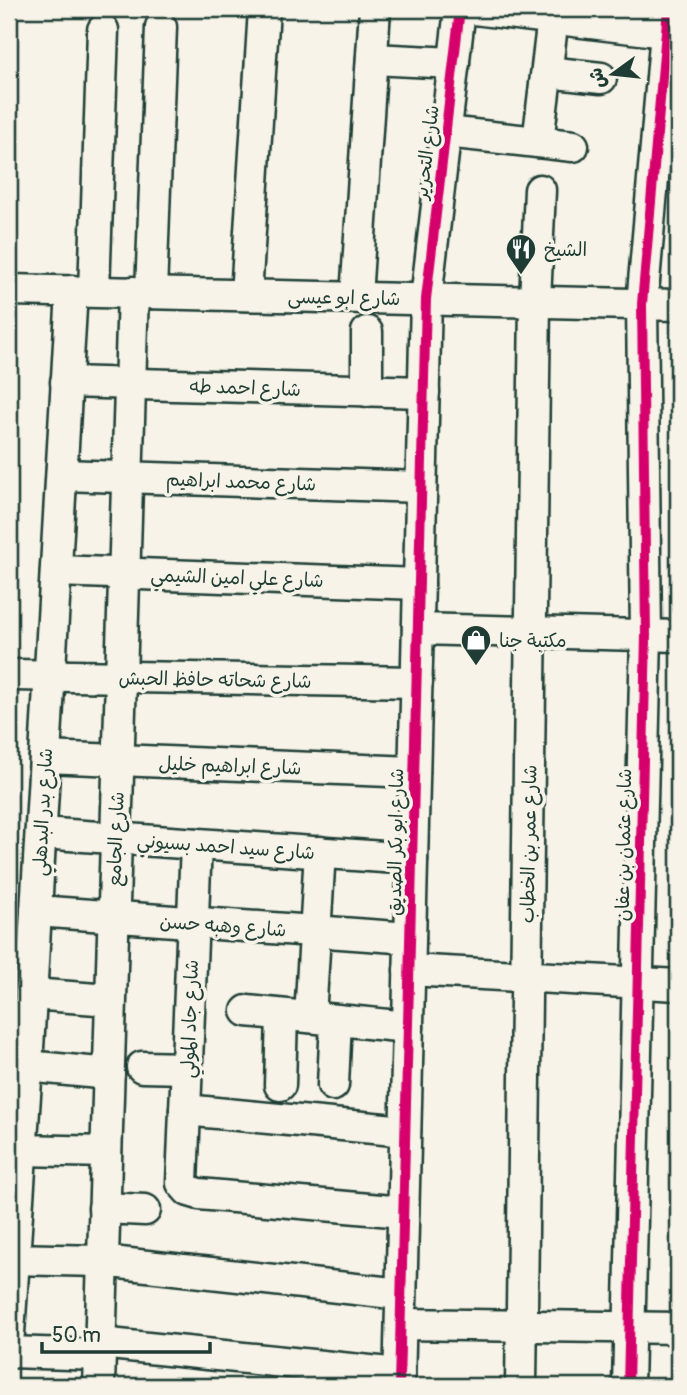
<svg xmlns="http://www.w3.org/2000/svg" width="687" height="1395" font-family="Pangolin,'Playpen Sans Arabic',sans-serif">
	<rect width="100%" height="100%" fill="#f7f3e8"/>
	<filter id="ink" filterUnits="userSpaceOnUse"><feTurbulence type="fractalNoise" baseFrequency=".0143" numOctaves="2"/><feDisplacementMap in="SourceGraphic" scale="14" xChannelSelector="R" yChannelSelector="G"/><feConvolveMatrix kernelMatrix="1 2 1 2 8 2 1 2 1" color-interpolation-filters="sRGB"/></filter>
	<g filter="url(#ink)">
		<g fill="none" stroke-linecap="round" stroke-linejoin="round">
			<!-- minor casing -->
			<g stroke="#1f3d34" stroke-width="35">
				<g id="minor">
					<path d="M 474,9 L 665,32"/>
					<path d="M 372,59 L 454,63"/>
					<path d="M 547,72 L 601,78"/>
					<path d="M 446,132 L 573,146"/>
					<path d="M 538,142 L 554,9"/>
					<path d="M 9,290 L 678,305"/>
					<path d="M 94,291 L 103,30"/>
					<path d="M 151,293 L 161,27"/>
					<path d="M 246,295 L 264,9"/>
					<path d="M 356,297 L 375,9"/>
					<path d="M 66,382 L 424,392"/>
					<path d="M 367,391 L 367,332"/>
					<path d="M 62,475 L 421,487"/>
					<path d="M 56,571 L 419,584"/>
					<path d="M 418,629 L 678,636"/>
					<path d="M 13,675 L 417,682"/>
					<path d="M 45,757 L 414,772"/>
					<path d="M 41,833 L 412,859"/>
					<path d="M 196,844 L 182,1183 L 189,1191 L 199,1194 L 403,1212"/>
					<path d="M 36,911 L 410,938"/>
					<path d="M 409,970 L 678,985"/>
					<path d="M 31,994 L 110,1000"/>
					<path d="M 247,1011 L 408,1027"/>
					<path d="M 310,1017 L 320,852"/>
					<path d="M 27,1066 L 109,1074"/>
					<path d="M 142,1067 L 187,1068"/>
					<path d="M 280,1085 L 282,1015"/>
					<path d="M 333,1085 L 336,1020"/>
					<path d="M 185,1110 L 405,1131"/>
					<path d="M 22,1150 L 106,1152"/>
					<path d="M 104,1208 L 145,1210"/>
					<path d="M 9,1259 L 102,1261 L 401,1294"/>
					<path d="M 401,1324 L 678,1328"/>
					<path d="M 9,1333 L 27,1066 L 72,291"/>
					<path d="M 100,1343 L 399,1374"/>
					<path d="M 9,1352 L 100,1355"/>
					<path d="M 99,1386 L 133,292"/>
					<path d="M 399,1386 L 426,299 L 460,9"/>
					<path d="M 521,1386 L 535,301 L 540,190"/>
					<path d="M 628,1386 L 646,635 L 642,304 L 668,9"/>
				</g>
			</g>
			<!-- minor -->
			<use href="#minor" stroke="#f7f3e8" stroke-width="30"/>
			<!-- cycleway casing -->
			<g stroke="#f7f3e8" stroke-width="15">
				<g id="cycleway">
					<path d="M 399,1386 L 426,299 L 460,9"/>
					<path d="M 628,1386 L 646,635 L 642,304 L 668,9"/>
				</g>
			</g>
			<!-- cycleway -->
			<use href="#cycleway" stroke="#d6006c" stroke-width="10"/>
		</g>
	</g>
	<!-- icons -->
	<defs>
		<g id="restaurant-pin" transform="scale(1.575)"><path d="M0 17L-7.5 6A9.5 9.5 0 1 1 7.5 6Z" fill="#1f3d34" stroke="#f7f3e8"/><path d="M-5-6h1v4h1v-4h1v4h1v-4h1v5L-1.5 .5V6h-2V.5L-5-1ZM5-6V6H3V1.5H1.5Q1.5-4 5-6Z" fill="#fff"/></g>
		<g id="shop-pin" transform="scale(1.575)"><path d="M0 17L-7.5 6A9.5 9.5 0 1 1 7.5 6Z" fill="#1f3d34" stroke="#f7f3e8"/><path d="M-5-2.5h2.3a2.7 3.5 0 0 1 5.4 0H5L5.5 6h-11ZM-1.5-2.5h3a1.5 2.3 0 0 0-3 0Z" fill="#fff"/></g>
	</defs>
	<g fill-rule="evenodd">
		<use href="#restaurant-pin" x="521" y="249"/>
		<use href="#shop-pin" x="476" y="640"/>
	</g>
	<g text-anchor="middle" stroke-width="7" stroke-linejoin="round" paint-order="stroke">
		<!-- street labels -->
		<g font-size="19" fill="#1f3d34" stroke="#f7f3e8">
			<text transform="translate(426 152) rotate(-83)" y="7">شارع التحرير</text>
			<text transform="translate(344 297) rotate(1)" y="7">شارع ابو عيسى</text>
			<text transform="translate(245 387) rotate(2)" y="7">شارع احمد طه</text>
			<text transform="translate(241 481) rotate(2)" y="7">شارع محمد ابراهيم</text>
			<text transform="translate(237 577) rotate(2)" y="7">شارع علي امين الشيمي</text>
			<text transform="translate(215 679) rotate(1)" y="7">شارع شحاته حافظ الحبش</text>
			<text transform="translate(230 765) rotate(2)" y="7">شارع ابراهيم خليل</text>
			<text transform="translate(42 812) rotate(-87)" y="7">شارع بدر البدهلي</text>
			<text transform="translate(115 839) rotate(-88)" y="7">شارع الجامع</text>
			<text transform="translate(395 842) rotate(-89)" y="7">شارع ابو بكر الصديق</text>
			<text transform="translate(528 844) rotate(-89)" y="7">شارع عمر بن الخطاب</text>
			<text transform="translate(623 845) rotate(-89)" y="7">شارع عثمان بن عفان</text>
			<text transform="translate(226 846) rotate(4)" y="7">شارع سيد احمد بسيوني</text>
			<text transform="translate(223 925) rotate(4)" y="7">شارع وهبه حسن</text>
			<text transform="translate(189 1019) rotate(-88)" y="7">شارع جاد المولي</text>
		</g>
		<!-- poi labels -->
		<g font-size="19" fill="#1f3d34" stroke="#f7f3e8" text-anchor="start">
			<text x="544" y="256">الشيخ</text>
			<text x="499" y="647">مكتبة جنا</text>
		</g>
	</g>
	<!-- margin -->
	<rect width="687" height="1395" fill="none" stroke="#f7f3e8" stroke-width="35"/>
	<rect x="18" y="18" width="652" height="1360" fill="none" stroke="#1f3d34" stroke-width="2.5" filter="url(#ink)"/>
	<!-- north arrow -->
	<g transform="translate(613 74) rotate(255)" stroke="#f7f3e8" stroke-width="5" paint-order="stroke">
	<path d="M0-5L12 26L0 18L-12 26Z" fill="#1f3d34"/>
	<text y="-10" font-size="19" font-weight="bold" text-anchor="middle" fill="#1f3d34">ش</text>
	</g>
	<!-- scale -->
	<path d="M42 1342v10h168v-10" fill="none" stroke="#1f3d34" stroke-width="3.5"/>
	<text x="52" y="1342" font-size="21" fill="#1f3d34" stroke="#f7f3e8" stroke-width="5" paint-order="stroke">50 m</text>
</svg>
